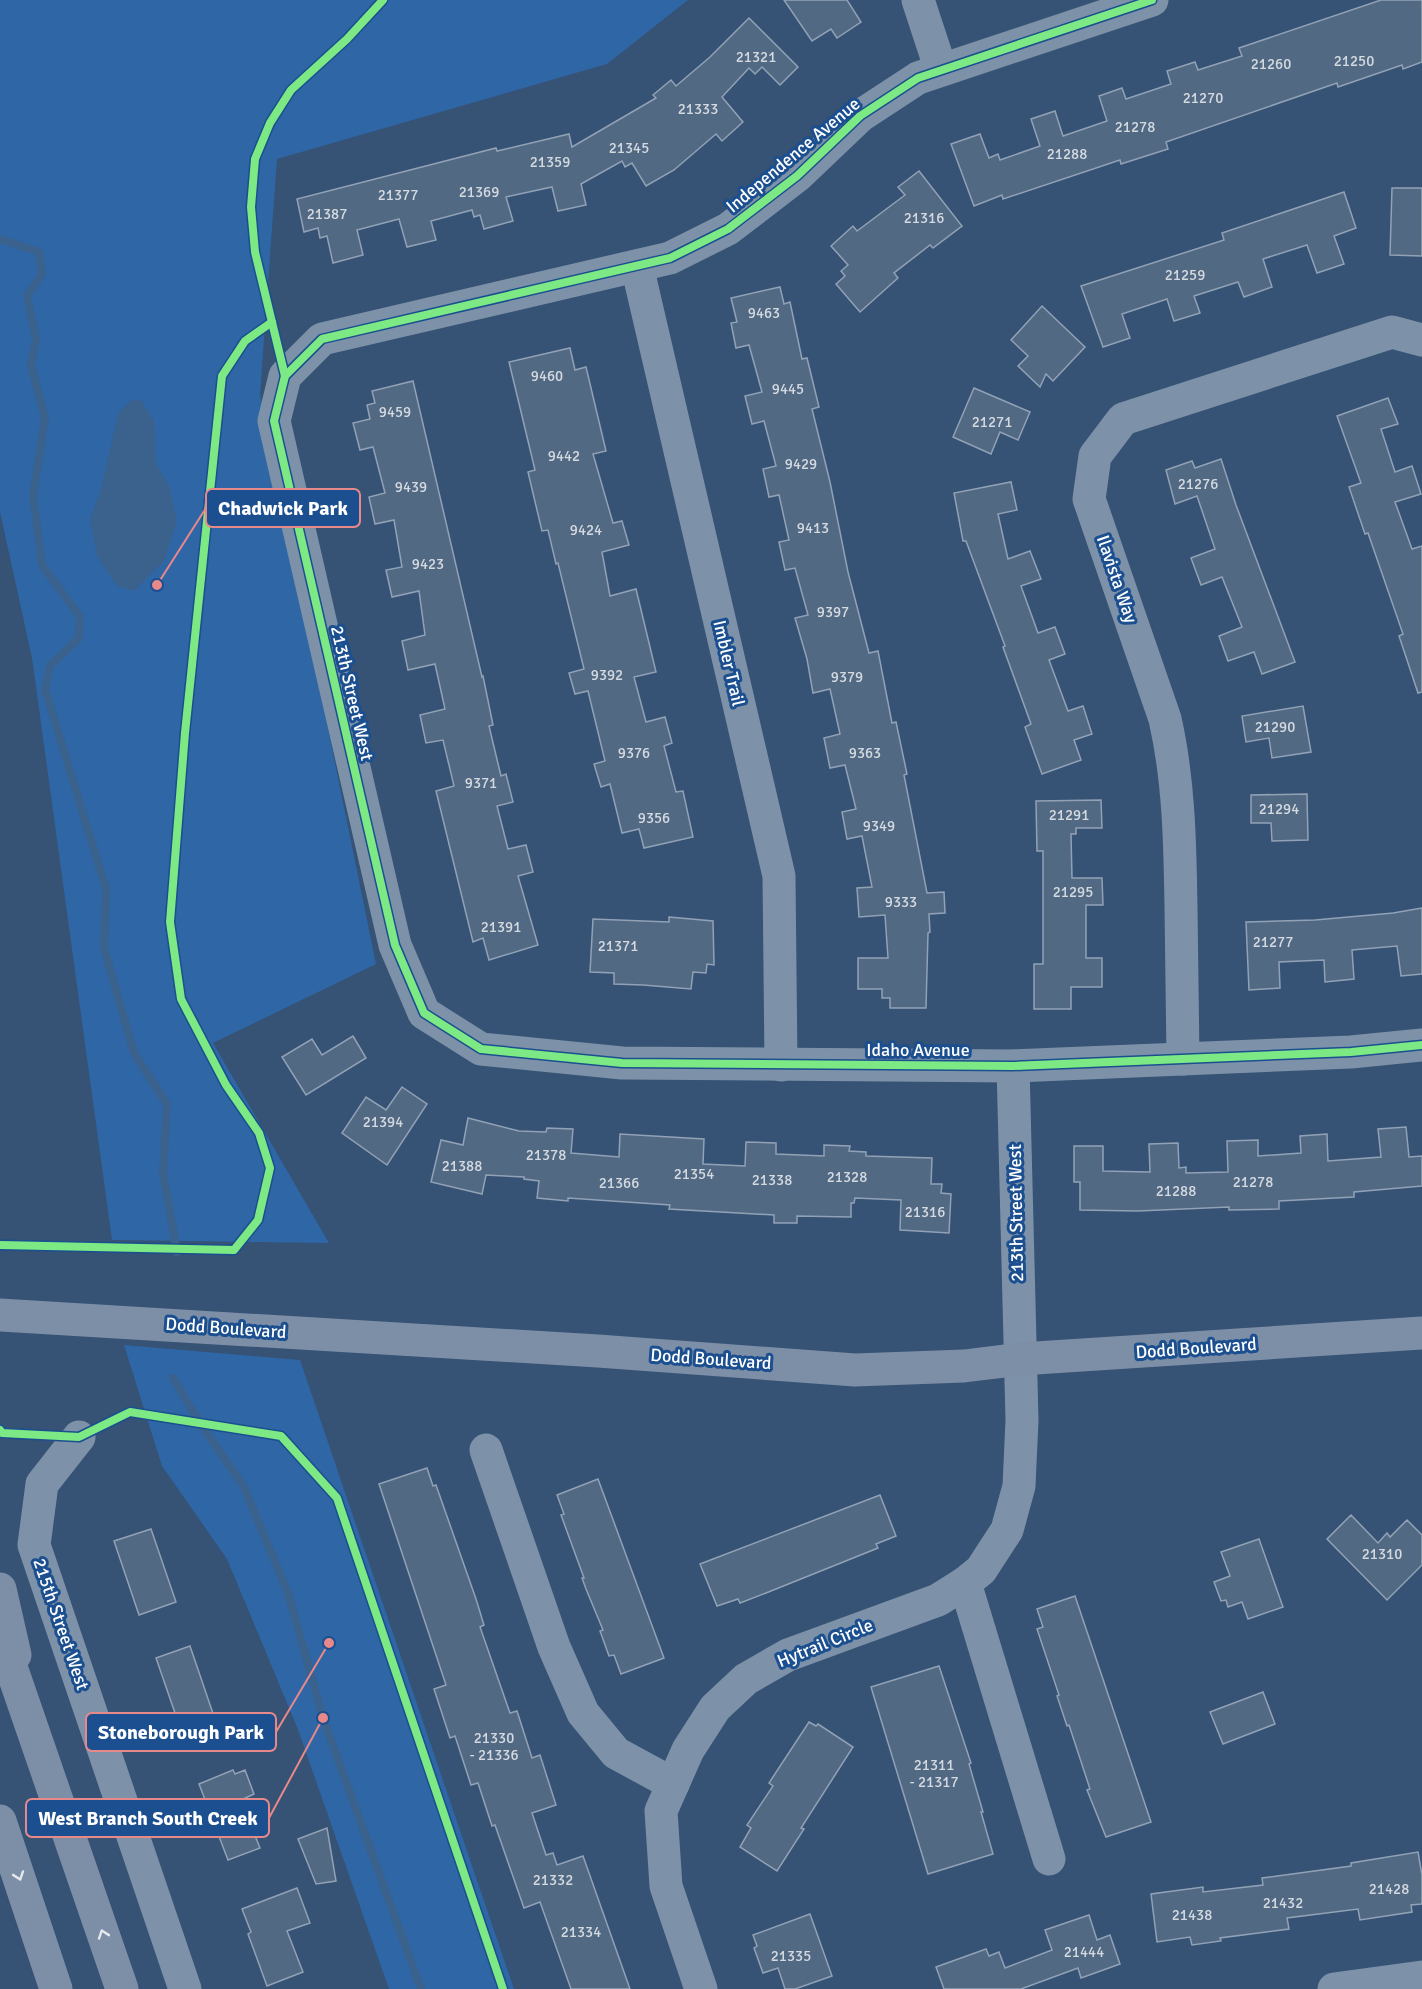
<svg xmlns="http://www.w3.org/2000/svg" width="1422" height="1989" font-family="Signika,sans-serif">
	<rect width="100%" height="100%" fill="#365274"/>
	<!-- green -->
	<g fill="#2f66a5">
		<path d="M 0,0 L 688,0 L 607,64 L 277,159 L 260,395 L 376,964 L 213,1043 L 329,1243 L 112,1240 L 32,658 L 0,512 Z"/>
		<path d="M 124,1345 L 300,1360 L 514,1989 L 389,1989 L 297,1727 L 227,1559 L 162,1466 Z"/>
	</g>
	<!-- water -->
	<path fill="#3b618d" d="M 132,400 L 141,400 L 154,421 L 156,464 L 169,486 L 177,520 L 164,561 L 134,591 L 117,586 L 97,556 L 90,520 L 100,492 L 119,412 Z"/>
	<g fill="none" stroke-linecap="round" stroke-linejoin="round">
		<!-- stream -->
		<g stroke="#3b618d" stroke-width="8">
			<path d="M 0,239 L 39,252 L 42,274 L 27,296 L 36,339 L 31,365 L 45,418 L 33,496 L 42,565 L 80,617 L 79,638 L 50,666 L 45,689 L 106,889 L 104,948 L 134,1053 L 167,1104 L 163,1173 L 177,1252"/>
			<path d="M 173,1378 L 201,1425 L 243,1485 L 288,1593 L 323,1718 L 421,1989"/>
		</g>
	</g>
	<!-- building -->
	<g fill="#526984" stroke="#92a2b6" stroke-width="1.5">
		<path d="M 784,0 L 847,0 L 861,22 L 837,38 L 831,29 L 812,41 Z"/>
		<path d="M 1381,0 L 1422,0 L 1422,62 L 1403,69 L 1402,65 L 1338,87 L 1337,83 L 1166,142 L 1168,149 L 1121,164 L 1120,160 L 1003,199 L 1002,195 L 974,206 L 951,144 L 980,134 L 989,158 L 998,154 L 1000,160 L 1040,146 L 1031,119 L 1055,111 L 1063,136 L 1107,121 L 1099,96 L 1122,88 L 1126,99 L 1171,84 L 1167,71 L 1195,62 L 1198,70 L 1242,56 L 1239,48 Z"/>
		<path d="M 749,18 L 798,67 L 780,85 L 762,67 L 755,74 L 749,68 L 722,97 L 743,122 L 722,141 L 716,134 L 674,170 L 646,186 L 632,163 L 625,167 L 622,161 L 581,184 L 586,205 L 558,211 L 552,187 L 506,197 L 513,221 L 484,229 L 480,215 L 474,217 L 472,210 L 431,221 L 436,240 L 407,247 L 399,219 L 357,230 L 363,255 L 333,263 L 327,236 L 320,238 L 318,228 L 304,232 L 297,199 L 496,148 L 497,151 L 569,134 L 572,147 L 656,98 L 653,95 L 671,80 L 676,86 L 710,57 Z"/>
		<path d="M 919,171 L 962,226 L 933,248 L 930,245 L 894,273 L 898,278 L 860,312 L 836,284 L 845,276 L 841,271 L 848,265 L 831,246 L 853,226 L 857,231 L 905,195 L 898,187 Z"/>
		<path d="M 1392,188 L 1422,188 L 1422,256 L 1390,255 Z"/>
		<path d="M 1344,192 L 1356,228 L 1334,236 L 1344,264 L 1317,273 L 1307,245 L 1263,259 L 1272,287 L 1244,297 L 1238,282 L 1194,296 L 1200,313 L 1174,321 L 1167,299 L 1122,314 L 1130,338 L 1103,347 L 1081,286 L 1224,240 L 1222,233 Z"/>
		<path d="M 780,287 L 784,304 L 790,302 L 802,359 L 807,358 L 819,407 L 812,409 L 830,482 L 848,572 L 869,653 L 878,651 L 892,723 L 896,722 L 907,774 L 904,775 L 927,893 L 944,892 L 945,913 L 929,914 L 930,932 L 928,933 L 926,1008 L 890,1008 L 890,998 L 882,998 L 882,989 L 858,989 L 858,958 L 888,958 L 885,915 L 859,917 L 857,888 L 872,887 L 862,836 L 847,839 L 842,812 L 856,809 L 845,765 L 830,768 L 824,738 L 840,734 L 830,689 L 813,693 L 807,659 L 795,618 L 808,615 L 795,568 L 785,570 L 779,542 L 789,540 L 779,495 L 769,497 L 763,469 L 776,466 L 764,421 L 752,424 L 745,396 L 762,392 L 749,345 L 736,348 L 731,323 L 737,322 L 731,298 Z"/>
		<path d="M 1042,306 L 1085,347 L 1053,381 L 1046,374 L 1040,387 L 1018,366 L 1028,356 L 1011,340 Z"/>
		<path d="M 570,348 L 575,370 L 586,367 L 606,451 L 593,454 L 613,523 L 622,521 L 629,545 L 602,552 L 610,596 L 636,589 L 656,672 L 634,677 L 646,722 L 665,717 L 672,743 L 664,746 L 676,792 L 683,791 L 693,837 L 644,848 L 639,829 L 622,833 L 610,784 L 601,787 L 594,764 L 605,761 L 588,691 L 575,694 L 569,673 L 584,669 L 558,563 L 556,564 L 548,530 L 542,531 L 532,489 L 528,472 L 535,470 L 509,362 Z"/>
		<path d="M 413,381 L 482,677 L 483,676 L 493,725 L 489,726 L 501,776 L 506,774 L 513,802 L 497,806 L 508,849 L 526,845 L 533,872 L 518,876 L 538,945 L 489,960 L 483,938 L 473,942 L 436,791 L 454,786 L 443,740 L 426,743 L 420,715 L 445,709 L 435,664 L 408,670 L 402,641 L 425,635 L 419,591 L 392,597 L 386,570 L 402,567 L 394,520 L 375,524 L 369,497 L 385,493 L 373,447 L 360,450 L 353,423 L 370,419 L 367,405 L 375,403 L 372,391 Z"/>
		<path d="M 974,388 L 1030,412 L 1018,440 L 1000,432 L 991,454 L 953,437 Z"/>
		<path d="M 1388,398 L 1398,424 L 1381,429 L 1395,472 L 1412,466 L 1421,494 L 1395,502 L 1412,549 L 1422,546 L 1422,692 L 1418,693 L 1399,636 L 1403,634 L 1368,533 L 1365,534 L 1349,487 L 1361,483 L 1337,416 Z"/>
		<path d="M 1221,459 L 1236,505 L 1295,662 L 1262,674 L 1254,652 L 1228,661 L 1219,636 L 1242,627 L 1222,577 L 1201,585 L 1191,558 L 1215,549 L 1197,496 L 1175,504 L 1166,470 L 1192,461 L 1195,468 Z"/>
		<path d="M 1011,482 L 1017,510 L 998,514 L 1008,559 L 1030,551 L 1041,579 L 1021,586 L 1038,633 L 1055,627 L 1065,654 L 1049,660 L 1068,711 L 1083,706 L 1092,734 L 1074,740 L 1081,760 L 1042,774 L 1025,727 L 1031,724 L 1003,647 L 1005,646 L 966,541 L 963,541 L 954,493 Z"/>
		<path d="M 1303,706 L 1311,752 L 1272,758 L 1269,738 L 1246,742 L 1242,716 Z"/>
		<path d="M 1307,794 L 1308,840 L 1272,841 L 1271,823 L 1251,823 L 1251,795 Z"/>
		<path d="M 1101,800 L 1102,828 L 1076,828 L 1076,834 L 1071,834 L 1072,878 L 1102,878 L 1103,905 L 1086,905 L 1086,958 L 1102,958 L 1102,987 L 1071,987 L 1071,1009 L 1034,1009 L 1034,964 L 1043,964 L 1043,851 L 1037,851 L 1036,801 Z"/>
		<path d="M 1422,908 L 1422,974 L 1401,976 L 1397,946 L 1352,950 L 1354,979 L 1325,982 L 1324,960 L 1279,962 L 1280,988 L 1249,990 L 1246,922 L 1315,920 L 1393,913 Z"/>
		<path d="M 669,917 L 713,921 L 714,965 L 707,964 L 706,973 L 693,972 L 691,989 L 643,985 L 614,984 L 614,973 L 590,972 L 593,919 L 669,922 Z"/>
		<path d="M 353,1036 L 366,1058 L 306,1095 L 282,1057 L 312,1039 L 322,1055 Z"/>
		<path d="M 402,1087 L 427,1104 L 387,1165 L 342,1133 L 366,1097 L 386,1110 Z"/>
		<path d="M 468,1118 L 519,1131 L 546,1132 L 547,1128 L 573,1129 L 571,1153 L 619,1157 L 620,1134 L 704,1139 L 703,1164 L 745,1166 L 746,1142 L 776,1143 L 776,1154 L 824,1156 L 824,1145 L 850,1146 L 849,1151 L 866,1152 L 866,1156 L 932,1158 L 931,1184 L 942,1184 L 941,1193 L 951,1194 L 949,1233 L 900,1230 L 901,1200 L 855,1198 L 854,1203 L 851,1203 L 851,1217 L 797,1216 L 797,1223 L 774,1223 L 774,1215 L 669,1209 L 670,1205 L 568,1198 L 568,1201 L 537,1198 L 539,1181 L 524,1179 L 524,1177 L 486,1175 L 482,1194 L 431,1182 L 441,1140 L 463,1145 Z"/>
		<path d="M 1406,1127 L 1409,1157 L 1422,1156 L 1422,1186 L 1354,1192 L 1354,1197 L 1279,1201 L 1279,1209 L 1229,1210 L 1229,1207 L 1138,1211 L 1080,1210 L 1080,1182 L 1074,1182 L 1074,1146 L 1103,1146 L 1103,1171 L 1150,1172 L 1149,1144 L 1178,1143 L 1179,1168 L 1186,1167 L 1186,1173 L 1228,1172 L 1227,1141 L 1258,1140 L 1258,1156 L 1301,1153 L 1300,1136 L 1327,1134 L 1328,1161 L 1381,1157 L 1378,1129 Z"/>
		<path d="M 427,1468 L 433,1486 L 436,1485 L 476,1599 L 484,1625 L 480,1627 L 510,1713 L 517,1711 L 532,1758 L 540,1755 L 556,1805 L 532,1813 L 546,1855 L 553,1853 L 557,1865 L 583,1856 L 630,1989 L 571,1989 L 540,1902 L 524,1908 L 495,1825 L 492,1826 L 478,1783 L 471,1785 L 455,1736 L 450,1738 L 434,1689 L 446,1685 L 379,1484 Z"/>
		<path d="M 598,1479 L 664,1658 L 621,1674 L 614,1655 L 609,1656 L 600,1631 L 603,1630 L 586,1589 L 582,1578 L 584,1578 L 561,1515 L 564,1514 L 557,1495 Z"/>
		<path d="M 880,1495 L 896,1536 L 876,1544 L 878,1548 L 766,1593 L 740,1603 L 738,1599 L 717,1606 L 700,1564 Z"/>
		<path d="M 1351,1515 L 1378,1543 L 1387,1533 L 1390,1537 L 1407,1520 L 1422,1535 L 1422,1565 L 1387,1600 L 1327,1539 Z"/>
		<path d="M 151,1529 L 176,1602 L 139,1615 L 114,1541 Z"/>
		<path d="M 1259,1539 L 1283,1607 L 1248,1619 L 1242,1602 L 1228,1607 L 1226,1600 L 1221,1601 L 1214,1582 L 1230,1576 L 1221,1552 Z"/>
		<path d="M 1075,1596 L 1151,1822 L 1106,1837 L 1087,1790 L 1090,1789 L 1069,1725 L 1067,1726 L 1057,1696 L 1059,1695 L 1037,1629 L 1043,1627 L 1037,1609 Z"/>
		<path d="M 190,1646 L 219,1731 L 185,1742 L 156,1658 Z"/>
		<path d="M 939,1666 L 971,1763 L 969,1764 L 983,1812 L 981,1812 L 993,1854 L 928,1874 L 871,1687 Z"/>
		<path d="M 1263,1692 L 1275,1724 L 1223,1744 L 1210,1712 Z"/>
		<path d="M 809,1722 L 816,1726 L 818,1724 L 853,1747 L 801,1828 L 804,1829 L 777,1871 L 740,1847 L 751,1828 L 747,1825 L 773,1786 L 769,1783 Z"/>
		<path d="M 233,1770 L 235,1774 L 245,1770 L 254,1794 L 241,1800 L 260,1848 L 228,1860 L 199,1784 Z"/>
		<path d="M 327,1828 L 336,1881 L 316,1884 L 298,1839 Z"/>
		<path d="M 1418,1852 L 1422,1875 L 1422,1904 L 1411,1905 L 1412,1912 L 1360,1920 L 1358,1909 L 1287,1918 L 1289,1929 L 1220,1938 L 1221,1941 L 1192,1945 L 1190,1937 L 1157,1942 L 1151,1894 L 1203,1887 L 1203,1892 L 1263,1885 L 1262,1878 L 1351,1866 L 1351,1863 Z"/>
		<path d="M 297,1888 L 310,1923 L 287,1931 L 303,1972 L 267,1986 L 248,1934 L 251,1932 L 242,1909 Z"/>
		<path d="M 810,1914 L 832,1976 L 795,1989 L 785,1989 L 778,1968 L 763,1973 L 754,1948 L 757,1946 L 753,1935 Z"/>
		<path d="M 1089,1915 L 1097,1940 L 1110,1935 L 1120,1964 L 1081,1978 L 1078,1968 L 1021,1989 L 944,1989 L 936,1967 L 986,1949 L 989,1956 L 999,1952 L 1005,1968 L 1052,1950 L 1045,1930 Z"/>
	</g>
	<g fill="none" stroke-linecap="round" stroke-linejoin="round">
		<!-- minor -->
		<g stroke="#7d92a8" stroke-width="33">
			<path d="M 918,0 L 941,70"/>
			<path d="M 1152,0 L 918,78 L 860,116 L 797,176 L 728,229 L 670,258 L 322,339 L 285,376 L 274,421 L 395,945 L 424,1013 L 481,1049 L 622,1063 L 1013,1066 L 1351,1052 L 1422,1045"/>
			<path d="M 637,266 L 779,876 L 781,1065"/>
			<path d="M 1183,1059 C 1182,1008 1182,957 1181,907 C 1180,843 1179,781 1165,719 L 1089,499 L 1095,456 L 1123,419 L 1392,332 L 1422,340"/>
			<path d="M 79,1437 L 42,1484 L 34,1545 L 185,1989"/>
			<path d="M 486,1450 L 554,1647 L 583,1713 L 616,1753 L 673,1784"/>
			<path d="M 965,1583 L 1049,1859"/>
			<path d="M 701,1989 L 666,1886 L 661,1811 L 688,1750 L 715,1708 L 746,1679 L 788,1655 L 938,1600 L 965,1583 L 981,1570 L 1007,1530 L 1019,1486 L 1022,1420 L 1013,1066"/>
			<path d="M 1334,1989 L 1422,1977"/>
		</g>
		<!-- major -->
		<g stroke="#7d8ea7" stroke-width="33">
			<path d="M 0,1315 L 598,1351 L 855,1370 L 964,1366 L 1020,1359 L 1422,1333"/>
			<path d="M 0,1589 L 15,1655"/>
			<path d="M 0,1635 L 122,1989"/>
			<path d="M 0,1821 L 56,1989"/>
		</g>
		<!-- cycleway casing -->
		<g stroke="#1b4f8f" stroke-width="11">
			<g id="cycleway">
				<path d="M 383,0 L 347,39 L 291,90 L 270,123 L 255,159 L 251,207 L 255,252 L 285,376 L 274,421 L 395,945 L 424,1013 L 481,1049 L 622,1063 L 1013,1066 L 1351,1052 L 1422,1045"/>
				<path d="M 285,376 L 322,339 L 670,258 L 728,229 L 797,176 L 860,116 L 918,78 L 1152,0"/>
				<path d="M 0,1245 L 234,1250 L 258,1220 L 270,1168 L 259,1133 L 226,1085 L 181,999 L 170,922 L 185,733 L 222,376 L 245,341 L 272,322"/>
				<path d="M 0,1430 L 2,1433 L 79,1437 L 130,1412 L 281,1436 L 337,1498 L 503,1989"/>
			</g>
		</g>
		<!-- cycleway -->
		<use href="#cycleway" stroke="#7ce984" stroke-width="8"/>
	</g>
	<!-- one-way arrows -->
	<defs><path id="oneway-chevron" d="M-2-3.5L2.5 0L-2 3.5" fill="none" stroke-width="1.6" stroke-linecap="round" stroke-linejoin="round" transform="scale(1.5)"/></defs>
	<g stroke="#e5e8ed">
		<use href="#oneway-chevron" transform="translate(19 1876) rotate(71)"/>
		<use href="#oneway-chevron" transform="translate(103 1934) rotate(-109)"/>
	</g>
	<g text-anchor="middle" stroke-width="6" stroke-linejoin="round" paint-order="stroke">
		<!-- number labels -->
		<g font-size="15" fill="#d4dae0">
			<text x="756" y="62">21321</text>
			<text x="1354" y="66">21250</text>
			<text x="1271" y="69">21260</text>
			<text x="1203" y="103">21270</text>
			<text x="698" y="114">21333</text>
			<text x="1135" y="132">21278</text>
			<text x="629" y="153">21345</text>
			<text x="1067" y="159">21288</text>
			<text x="550" y="167">21359</text>
			<text x="479" y="197">21369</text>
			<text x="398" y="200">21377</text>
			<text x="327" y="219">21387</text>
			<text x="924" y="223">21316</text>
			<text x="1185" y="280">21259</text>
			<text x="764" y="318">9463</text>
			<text x="547" y="381">9460</text>
			<text x="788" y="394">9445</text>
			<text x="395" y="417">9459</text>
			<text x="992" y="427">21271</text>
			<text x="564" y="461">9442</text>
			<text x="801" y="469">9429</text>
			<text x="1198" y="489">21276</text>
			<text x="411" y="492">9439</text>
			<text x="813" y="533">9413</text>
			<text x="586" y="535">9424</text>
			<text x="428" y="569">9423</text>
			<text x="833" y="617">9397</text>
			<text x="607" y="680">9392</text>
			<text x="847" y="682">9379</text>
			<text x="1275" y="732">21290</text>
			<text x="634" y="758">9376</text>
			<text x="865" y="758">9363</text>
			<text x="481" y="788">9371</text>
			<text x="1279" y="814">21294</text>
			<text x="1069" y="820">21291</text>
			<text x="654" y="823">9356</text>
			<text x="879" y="831">9349</text>
			<text x="1073" y="897">21295</text>
			<text x="901" y="907">9333</text>
			<text x="501" y="932">21391</text>
			<text x="1273" y="947">21277</text>
			<text x="618" y="951">21371</text>
			<text x="383" y="1127">21394</text>
			<text x="546" y="1160">21378</text>
			<text x="462" y="1171">21388</text>
			<text x="694" y="1179">21354</text>
			<text x="847" y="1182">21328</text>
			<text x="772" y="1185">21338</text>
			<text x="1253" y="1187">21278</text>
			<text x="619" y="1188">21366</text>
			<text x="1176" y="1196">21288</text>
			<text x="925" y="1217">21316</text>
			<text x="1382" y="1559">21310</text>
			<text x="494" y="1743">21330<tspan x="494" dy="17">- 21336</tspan></text>
			<text x="934" y="1770">21311<tspan x="934" dy="17">- 21317</tspan></text>
			<text x="553" y="1885">21332</text>
			<text x="1389" y="1894">21428</text>
			<text x="1283" y="1908">21432</text>
			<text x="1192" y="1920">21438</text>
			<text x="581" y="1937">21334</text>
			<text x="1084" y="1957">21444</text>
			<text x="791" y="1961">21335</text>
		</g>
		<!-- street labels -->
		<g font-size="18" fill="#fff" stroke="#1b4f8f">
			<text transform="translate(793 155) rotate(-40)" y="6">Independence Avenue</text>
			<text transform="translate(1117 579) rotate(71)" y="6">Ilavista Way</text>
			<text transform="translate(729 663) rotate(77)" y="6">Imbler Trail</text>
			<text transform="translate(352 693) rotate(77)" y="6">213th Street West</text>
			<text x="918" y="1056">Idaho Avenue</text>
			<text transform="translate(1016 1213) rotate(-91)" y="6">213th Street West</text>
			<text transform="translate(226 1328) rotate(4)" y="6">Dodd Boulevard</text>
			<text transform="translate(1196 1348) rotate(-4)" y="6">Dodd Boulevard</text>
			<text transform="translate(711 1359) rotate(4)" y="6">Dodd Boulevard</text>
			<text transform="translate(61 1624) rotate(71)" y="6">215th Street West</text>
			<text transform="translate(825 1643) rotate(-22)" y="6">Hytrail Circle</text>
		</g>
	</g>
	<!-- callouts -->
	<path fill="none" stroke="#e88989" stroke-width="2" d="M157 585L206 508M329 1643L276 1732M323 1718L269 1818"/>
	<g fill="#e88989" stroke="#1b4f8f" stroke-width="2">
		<circle cx="157" cy="585" r="6"/>
		<circle cx="329" cy="1643" r="6"/>
		<circle cx="323" cy="1718" r="6"/>
	</g>
	<g fill="#1b4f8f" stroke="#e88989" stroke-width="2">
		<rect x="206" y="489" width="154" height="38" rx="6"/>
		<rect x="86" y="1713" width="190" height="38" rx="6"/>
		<rect x="26" y="1799" width="243" height="38" rx="6"/>
	</g>
	<g font-size="20" text-anchor="middle" font-weight="bold" fill="#fff">
		<text x="283" y="515">Chadwick Park</text>
		<text x="181" y="1739">Stoneborough Park</text>
		<text x="148" y="1825">West Branch South Creek</text>
	</g>
</svg>
